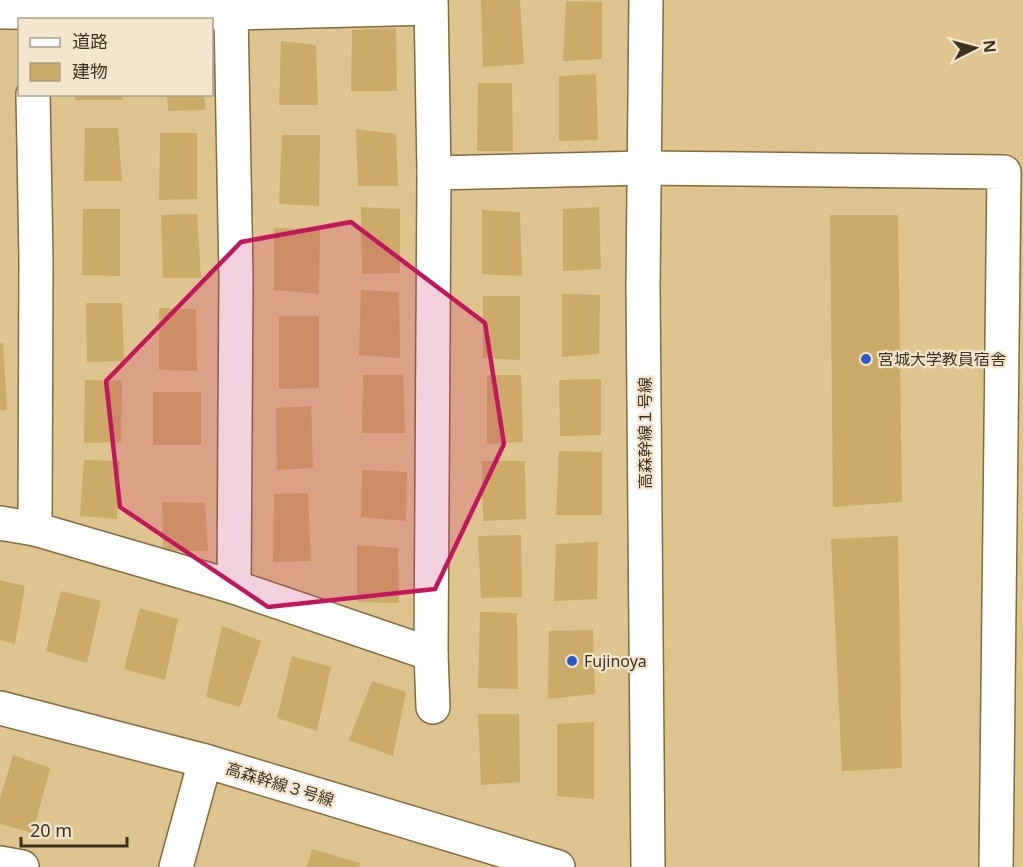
<svg xmlns="http://www.w3.org/2000/svg" width="1023" height="867" font-family="'Noto Sans','Noto Sans JP',sans-serif">
	<rect width="100%" height="100%" fill="#dfc490"/>
	<!-- building -->
	<g fill="#ccaa69">
		<path d="M 481,0 L 520,0 L 524,64 L 483,67 Z"/>
		<path d="M 566,1 L 602,2 L 602,59 L 563,61 Z"/>
		<path d="M 396,28 L 397,91 L 351,91 L 352,30 Z"/>
		<path d="M 281,41 L 316,45 L 318,105 L 279,105 Z"/>
		<path d="M 596,74 L 598,140 L 559,141 L 559,76 Z"/>
		<path d="M 478,83 L 512,83 L 513,151 L 477,151 Z"/>
		<rect x="75" y="94" width="48" height="6"/>
		<path d="M 167,94 L 204,94 L 206,110 L 168,111 Z"/>
		<path d="M 85,128 L 118,128 L 122,181 L 84,181 Z"/>
		<path d="M 356,129 L 396,134 L 398,186 L 358,186 Z"/>
		<path d="M 160,133 L 197,133 L 197,199 L 159,200 Z"/>
		<path d="M 282,135 L 320,135 L 319,206 L 279,204 Z"/>
		<path d="M 361,207 L 400,209 L 400,273 L 362,274 Z"/>
		<path d="M 599,207 L 601,269 L 563,271 L 563,209 Z"/>
		<path d="M 83,209 L 120,209 L 120,276 L 82,275 Z"/>
		<path d="M 482,210 L 520,212 L 522,276 L 482,274 Z"/>
		<path d="M 197,214 L 201,278 L 163,278 L 161,215 Z"/>
		<path d="M 830,215 L 898,215 L 902,502 L 833,507 Z"/>
		<path d="M 274,228 L 320,229 L 319,294 L 274,290 Z"/>
		<path d="M 361,290 L 399,292 L 400,358 L 359,355 Z"/>
		<path d="M 562,294 L 600,295 L 599,354 L 562,357 Z"/>
		<path d="M 483,296 L 520,296 L 520,360 L 483,358 Z"/>
		<path d="M 86,303 L 122,303 L 124,361 L 87,362 Z"/>
		<path d="M 159,308 L 196,309 L 197,371 L 159,370 Z"/>
		<path d="M 279,316 L 319,316 L 319,388 L 279,389 Z"/>
		<path d="M 0,343 L 3,343 L 7,410 L 0,410 Z"/>
		<path d="M 363,375 L 403,375 L 405,433 L 362,433 Z"/>
		<path d="M 487,375 L 521,375 L 523,442 L 487,444 Z"/>
		<path d="M 601,379 L 601,435 L 560,436 L 559,380 Z"/>
		<path d="M 85,380 L 122,381 L 121,442 L 84,443 Z"/>
		<rect x="153" y="392" width="48" height="53"/>
		<path d="M 311,406 L 313,468 L 277,470 L 276,408 Z"/>
		<path d="M 559,451 L 602,452 L 602,515 L 556,515 Z"/>
		<path d="M 84,460 L 120,461 L 117,519 L 80,516 Z"/>
		<path d="M 482,461 L 525,461 L 526,519 L 483,521 Z"/>
		<path d="M 362,470 L 407,472 L 406,521 L 361,517 Z"/>
		<path d="M 308,493 L 311,561 L 273,562 L 274,494 Z"/>
		<path d="M 162,502 L 205,503 L 208,551 L 163,551 Z"/>
		<path d="M 521,535 L 522,597 L 481,598 L 478,536 Z"/>
		<path d="M 898,536 L 902,768 L 842,771 L 831,539 Z"/>
		<path d="M 598,542 L 597,599 L 554,601 L 556,544 Z"/>
		<path d="M 357,545 L 398,548 L 399,603 L 357,602 Z"/>
		<path d="M 0,580 L 25,586 L 15,644 L 0,640 Z"/>
		<path d="M 61,591 L 101,601 L 87,663 L 46,651 Z"/>
		<path d="M 140,608 L 178,619 L 165,680 L 124,669 Z"/>
		<path d="M 480,612 L 517,613 L 518,689 L 478,688 Z"/>
		<path d="M 222,626 L 261,641 L 240,707 L 206,697 Z"/>
		<path d="M 593,630 L 595,694 L 548,699 L 549,631 Z"/>
		<path d="M 292,656 L 331,667 L 317,731 L 277,718 Z"/>
		<path d="M 372,681 L 406,692 L 393,756 L 349,740 Z"/>
		<path d="M 478,714 L 519,714 L 520,782 L 481,785 Z"/>
		<path d="M 594,722 L 594,799 L 557,796 L 557,724 Z"/>
		<path d="M 13,755 L 50,768 L 33,833 L 0,824 L 0,799 Z"/>
		<path d="M 312,849 L 360,863 L 359,867 L 307,867 Z"/>
	</g>
	<g fill="none" stroke-linecap="round" stroke-linejoin="round">
		<!-- minor casing -->
		<g stroke="#856c3a" stroke-width="36">
			<g id="minor">
				<path d="M 431,0 L 434,173 L 431,654 L 433,707"/>
				<path d="M 0,12 L 231,13 L 431,8"/>
				<path d="M 231,13 L 236,277 L 234,587"/>
				<path d="M 33,94 L 36,260 L 35,529"/>
				<path d="M 434,173 L 645,168 L 1004,172 L 996,867"/>
				<path d="M 0,523 L 35,529 L 234,587 L 431,654"/>
				<path d="M 0,863 L 22,867"/>
				<path d="M 176,867 L 205,761"/>
			</g>
		</g>
		<!-- tertiary casing -->
		<g stroke="#856c3a" stroke-width="36">
			<g id="tertiary">
				<path d="M 646,0 L 643,287 L 648,867"/>
				<path d="M 0,708 L 205,761 L 558,867"/>
			</g>
		</g>
		<!-- minor -->
		<use href="#minor" stroke="#fff" stroke-width="33"/>
		<!-- tertiary -->
		<use href="#tertiary" stroke="#fff" stroke-width="33"/>
	</g>
	<!-- marked area -->
	<path fill="#c2185b" fill-opacity="0.2" stroke="#c2185b" stroke-width="4.5" stroke-linejoin="round" d="M 351,222 L 485,323 L 504,444 L 435,589 L 268,607 L 120,507 L 106,381 L 241,242 Z"/>
	<!-- markers -->
	<g fill="#285bc9" stroke="#f4e6cd" stroke-width="2">
		<circle cx="866" cy="359" r="6"/>
		<circle cx="572" cy="661" r="6"/>
	</g>
	<g text-anchor="middle" stroke-width="4.5" stroke-linejoin="round" paint-order="stroke">
		<!-- poi labels -->
		<g font-size="16" fill="#3d321d" stroke="#f4e6cd" text-anchor="start">
			<text x="878" y="365">宮城大学教員宿舎</text>
			<text x="584" y="667">Fujinoya</text>
		</g>
		<!-- street labels -->
		<g font-size="16" fill="#3d321d" stroke="#f4e6cd">
			<text transform="translate(645 433) rotate(-90)" y="6">高森幹線１号線</text>
			<text transform="translate(280 784) rotate(17)" y="6">高森幹線３号線</text>
		</g>
	</g>
	<!-- legend -->
	<rect x="18" y="18" width="195" height="78" fill="#f4e6cd" stroke="#ab9e87" stroke-width="1.5"/>
	<rect x="30" y="38" width="30" height="9" fill="#ffffff" stroke="#ab9e87" stroke-width="1.5"/>
	<text x="72" y="48" font-size="18" fill="#3d321d">道路</text>
	<rect x="30" y="63" width="30" height="18" fill="#ccaa69" stroke="#ab9e87" stroke-width="1.5"/>
	<text x="72" y="78" font-size="18" fill="#3d321d">建物</text>
	<!-- north arrow -->
	<g transform="translate(975 48) rotate(84)" stroke="#f4e6cd" stroke-width="4.5" paint-order="stroke">
	<path d="M0-4.5L10 22L0 15L-10 22Z" fill="#3d321d"/>
	<text y="-9" font-size="16" font-weight="bold" text-anchor="middle" fill="#3d321d">N</text>
	</g>
	<!-- scale -->
	<path d="M21 837v9h106v-9" fill="none" stroke="#3d321d" stroke-width="3"/>
	<text x="30" y="837" font-size="18" fill="#3d321d" stroke="#f4e6cd" stroke-width="4.5" paint-order="stroke">20 m</text>
</svg>
